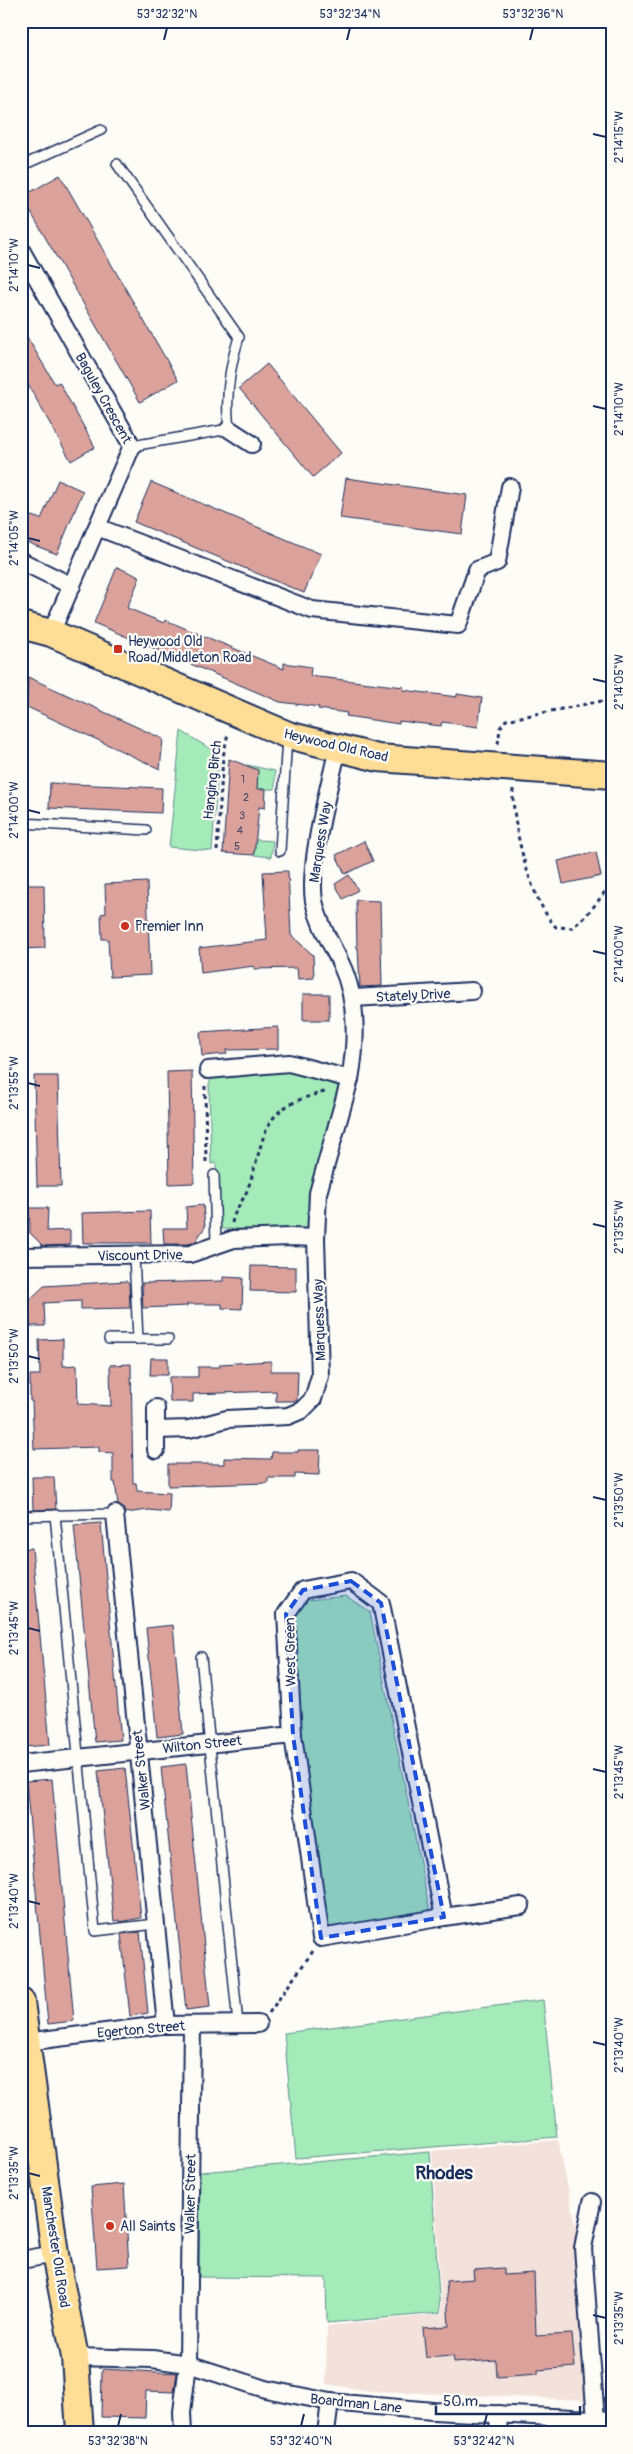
<svg xmlns="http://www.w3.org/2000/svg" width="633" height="2454" font-family="Pangolin,sans-serif">
	<rect width="100%" height="100%" fill="#fdfcf7"/>
	<filter id="ink" filterUnits="userSpaceOnUse"><feTurbulence type="fractalNoise" baseFrequency=".02" numOctaves="2"/><feDisplacementMap in="SourceGraphic" scale="10" xChannelSelector="R" yChannelSelector="G"/><feConvolveMatrix kernelMatrix="1 2 1 2 8 2 1 2 1" color-interpolation-filters="sRGB"/></filter>
	<g filter="url(#ink)">
		<!-- built -->
		<path fill="#f3e1db" d="M 558,2140 L 578,2236 L 588,2400 L 372,2391 L 326,2384 L 327,2326 L 442,2314 L 432,2151 Z"/>
		<!-- green -->
		<g fill="#a4ebb9" stroke="#608d8c">
			<path d="M 181,731 L 219,754 L 212,851 L 169,847 Z"/>
			<path d="M 247,765 L 275,771 L 275,789 L 257,789 L 258,771 Z"/>
			<path d="M 247,839 L 273,841 L 271,857 L 254,855 L 255,846 Z"/>
			<path d="M 293,1070 L 345,1083 L 320,1151 L 310,1191 L 308,1230 L 220,1229 L 216,1163 L 211,1164 L 209,1084 L 213,1076 Z"/>
			<path d="M 346,1596 L 370,1612 L 430,1912 L 323,1928 L 288,1626 L 299,1601 Z"/>
			<path d="M 543,2000 L 557,2137 L 296,2158 L 284,2033 Z"/>
			<path d="M 430,2152 L 440,2313 L 327,2323 L 326,2278 L 199,2277 L 200,2172 Z"/>
		</g>
		<!-- building -->
		<g fill="#dba19b" stroke="#1b2f5e">
			<path d="M 60,175 L 178,380 L 140,402 L 22,197 Z"/>
			<path d="M 21,327 L 55,384 L 59,382 L 95,447 L 71,461 L 21,372 Z"/>
			<path d="M 267,364 L 341,453 L 313,477 L 239,388 Z"/>
			<path d="M 346,478 L 467,495 L 462,534 L 340,518 Z"/>
			<path d="M 58,480 L 83,491 L 57,554 L 21,540 L 21,513 L 41,519 Z"/>
			<path d="M 151,482 L 321,554 L 304,593 L 134,522 Z"/>
			<path d="M 117,567 L 140,577 L 127,608 L 164,623 L 165,620 L 284,669 L 284,663 L 311,667 L 310,676 L 404,687 L 403,690 L 457,697 L 457,694 L 482,698 L 478,727 L 442,722 L 441,726 L 399,721 L 399,724 L 346,716 L 347,713 L 318,709 L 319,707 L 280,702 L 94,623 Z"/>
			<path d="M 28,677 L 163,739 L 160,769 L 27,707 Z"/>
			<path d="M 229,759 L 258,770 L 257,789 L 266,789 L 265,808 L 259,807 L 254,855 L 223,853 Z"/>
			<path d="M 50,783 L 162,788 L 161,813 L 49,808 Z"/>
			<path d="M 364,841 L 373,861 L 345,874 L 336,855 Z"/>
			<path d="M 596,852 L 601,876 L 563,884 L 558,861 Z"/>
			<path d="M 288,871 L 291,935 L 313,955 L 314,978 L 298,979 L 297,968 L 254,969 L 254,966 L 201,973 L 199,948 L 267,940 L 263,872 Z"/>
			<path d="M 349,875 L 358,890 L 343,899 L 335,884 Z"/>
			<path d="M 147,882 L 150,975 L 110,977 L 108,939 L 102,939 L 101,914 L 106,913 L 105,884 Z"/>
			<path d="M 21,885 L 44,885 L 45,948 L 21,949 Z"/>
			<path d="M 356,900 L 380,901 L 382,986 L 360,987 L 358,948 L 357,948 Z"/>
			<rect x="303" y="994" width="26" height="26"/>
			<path d="M 278,1027 L 278,1049 L 226,1050 L 227,1054 L 202,1056 L 200,1032 Z"/>
			<path d="M 192,1071 L 194,1183 L 169,1184 L 167,1072 Z"/>
			<path d="M 34,1076 L 58,1076 L 61,1186 L 37,1186 Z"/>
			<path d="M 203,1205 L 205,1227 L 195,1242 L 188,1244 L 164,1244 L 163,1228 L 187,1228 L 186,1207 Z"/>
			<path d="M 29,1208 L 48,1208 L 47,1231 L 70,1230 L 70,1245 L 43,1246 L 28,1231 L 30,1231 Z"/>
			<path d="M 150,1211 L 151,1243 L 83,1243 L 82,1213 Z"/>
			<path d="M 251,1266 L 296,1267 L 296,1292 L 250,1291 Z"/>
			<path d="M 223,1277 L 243,1278 L 242,1309 L 222,1308 L 222,1304 L 187,1304 L 187,1306 L 143,1308 L 142,1283 L 223,1281 Z"/>
			<path d="M 127,1281 L 129,1283 L 130,1308 L 81,1309 L 81,1301 L 44,1303 L 45,1326 L 30,1326 L 29,1304 L 24,1305 L 44,1286 Z"/>
			<path d="M 63,1339 L 63,1366 L 77,1365 L 78,1404 L 111,1406 L 110,1365 L 131,1364 L 133,1483 L 136,1483 L 137,1491 L 170,1493 L 169,1512 L 149,1510 L 125,1513 L 123,1508 L 118,1505 L 115,1482 L 113,1482 L 113,1453 L 99,1452 L 99,1447 L 34,1449 L 32,1401 L 30,1401 L 30,1375 L 40,1375 L 39,1340 Z"/>
			<path d="M 151,1358 L 168,1358 L 168,1375 L 150,1375 Z"/>
			<path d="M 271,1361 L 271,1371 L 298,1371 L 297,1401 L 276,1401 L 276,1391 L 193,1394 L 193,1402 L 170,1402 L 169,1377 L 198,1377 L 198,1367 L 220,1367 L 220,1364 Z"/>
			<path d="M 298,1450 L 320,1450 L 319,1475 L 295,1474 L 295,1478 L 268,1478 L 268,1483 L 168,1486 L 168,1464 L 224,1464 L 224,1458 L 271,1459 L 272,1452 L 298,1452 Z"/>
			<path d="M 32,1477 L 54,1477 L 56,1509 L 33,1510 Z"/>
			<path d="M 101,1523 L 121,1740 L 95,1742 L 74,1525 Z"/>
			<path d="M 32,1548 L 50,1745 L 23,1747 L 21,1549 Z"/>
			<path d="M 173,1625 L 183,1734 L 157,1737 L 146,1628 Z"/>
			<path d="M 186,1764 L 210,2007 L 186,2010 L 161,1767 Z"/>
			<path d="M 125,1768 L 141,1918 L 120,1922 L 120,1920 L 114,1921 L 98,1771 Z"/>
			<path d="M 52,1779 L 74,2021 L 48,2024 L 26,1781 Z"/>
			<path d="M 140,1932 L 148,2013 L 130,2016 L 121,1934 Z"/>
			<path d="M 124,2184 L 129,2266 L 97,2268 L 91,2187 Z"/>
			<path d="M 504,2268 L 504,2275 L 534,2273 L 536,2336 L 572,2334 L 575,2367 L 538,2370 L 538,2374 L 497,2377 L 496,2360 L 453,2363 L 453,2356 L 426,2358 L 423,2328 L 449,2326 L 446,2281 L 474,2279 L 473,2270 Z"/>
			<path d="M 102,2369 L 177,2373 L 174,2392 L 146,2391 L 145,2418 L 101,2417 Z"/>
		</g>
		<g fill="none" stroke-linecap="round" stroke-linejoin="round">
			<!-- service casing -->
			<g stroke="#1b2f5e" stroke-width="12">
				<g id="service">
					<path d="M 117,164 L 239,337 C 229,368 225,396 229,429 L 132,446"/>
					<path d="M 21,166 L 101,130"/>
					<path d="M 21,823 L 146,830"/>
					<path d="M 280,851 L 287,737"/>
					<path d="M 214,1175 L 216,1243"/>
					<path d="M 134,1256 L 138,1339"/>
					<path d="M 109,1339 L 168,1339"/>
					<path d="M 55,1515 L 95,1931 L 156,1924"/>
					<path d="M 21,1516 L 115,1514"/>
					<path d="M 201,1657 L 238,2024"/>
				</g>
			</g>
			<!-- minor casing -->
			<g stroke="#1b2f5e" stroke-width="20">
				<g id="minor">
					<path d="M 21,250 L 132,446 L 51,633"/>
					<path d="M 229,429 L 252,444"/>
					<path d="M 97,527 L 312,610 L 458,625 L 477,570 L 497,562 L 510,487"/>
					<path d="M 21,561 L 72,586"/>
					<path d="M 354,998 L 472,991"/>
					<path d="M 208,1070 L 289,1063 L 350,1079 C 357,1041 358,1000 341,964 C 331,943 319,925 314,901 C 308,864 329,787 338,748"/>
					<path d="M 21,1256 L 190,1254 L 234,1239 L 290,1237 L 316,1238"/>
					<path d="M 156,1408 L 156,1450"/>
					<path d="M 156,1430 L 189,1429 L 227,1419 L 288,1416 L 302,1410 L 313,1399 L 320,1376 L 316,1238 L 318,1193 L 350,1079"/>
					<path d="M 115,1514 L 166,2025"/>
					<path d="M 21,1764 L 293,1735"/>
					<path d="M 444,1917 L 321,1938 L 293,1735 L 286,1614 L 303,1590 L 351,1581 L 381,1603 L 444,1917 L 521,1906"/>
					<path d="M 26,2042 L 161,2025 L 258,2024"/>
					<path d="M 592,2202 L 583,2248 L 596,2420"/>
					<path d="M 21,2260 L 55,2254"/>
					<path d="M 75,2357 L 152,2359 L 188,2364 L 265,2389 L 330,2402 L 433,2411 L 612,2420"/>
					<path d="M 183,2433 L 182,2412 L 188,2364 L 192,2025"/>
					<path d="M 326,2433 L 330,2402"/>
					<path d="M 498,2433 L 499,2414"/>
				</g>
			</g>
			<!-- primary casing -->
			<g stroke="#1b2f5e" stroke-width="30">
				<g id="primary">
					<path d="M 21,625 L 51,633 L 288,735 L 378,758 L 612,775"/>
					<path d="M 21,2002 L 55,2254 L 75,2357 L 80,2433"/>
				</g>
			</g>
			<!-- path -->
			<g stroke="#1b2f5e" stroke-width="3" stroke-dasharray="4 4" stroke-linecap="butt">
				<path d="M 498,744 L 500,728 L 506,720 L 612,699"/>
				<path d="M 513,789 C 512,825 530,900 556,927 L 572,928 C 589,914 601,899 612,880"/>
				<path d="M 217,851 L 223,757 L 228,733"/>
				<path d="M 205,1086 L 206,1164"/>
				<path d="M 232,1223 C 234,1210 244,1200 248,1188 C 268,1133 257,1108 325,1092"/>
				<path d="M 269,2013 L 313,1951"/>
			</g>
			<!-- service -->
			<use href="#service" stroke="#fdfcf7" stroke-width="9"/>
			<!-- minor -->
			<use href="#minor" stroke="#fdfcf7" stroke-width="16"/>
			<!-- primary -->
			<use href="#primary" stroke="#fedd96" stroke-width="26"/>
		</g>
	</g>
	<!-- marked area -->
	<path fill="#1d4ed8" fill-opacity="0.2" stroke="#1d4ed8" stroke-width="4" stroke-dasharray="10 6" stroke-linejoin="round" d="M 351,1581 L 381,1603 L 444,1917 L 321,1938 L 293,1735 L 286,1614 L 303,1590 Z"/>
	<!-- ticks -->
	<path fill="none" stroke="#1b2f5e" stroke-width="2" d="M 164,40 L 167,28M 347,40 L 350,28M 530,40 L 533,28M 593,134 L 606,137M 28,265 L 40,268M 593,406 L 606,409M 28,538 L 40,541M 593,679 L 606,682M 28,810 L 40,813M 593,951 L 606,954M 28,1083 L 40,1086M 593,1224 L 606,1227M 28,1356 L 40,1359M 593,1497 L 606,1500M 28,1628 L 40,1631M 593,1769 L 606,1772M 28,1901 L 40,1904M 593,2042 L 606,2045M 28,2173 L 40,2176M 593,2315 L 606,2318M 118,2426 L 121,2414M 301,2426 L 304,2414M 484,2426 L 487,2414"/>
	<!-- markers -->
	<g fill="#c8321e" stroke="#fdfcf7" stroke-width="2">
		<rect x="113" y="644" width="10" height="10" rx="2.5"/>
		<circle cx="125" cy="926" r="5"/>
		<circle cx="110" cy="2226" r="5"/>
	</g>
	<g text-anchor="middle" stroke-width="4.5" stroke-linejoin="round" paint-order="stroke">
		<!-- number labels -->
		<g font-size="11" fill="#4b4c6d">
			<text x="243" y="783">1</text>
			<text x="246" y="801">2</text>
			<text x="242" y="819">3</text>
			<text x="240" y="834">4</text>
			<text x="237" y="850">5</text>
		</g>
		<!-- street labels -->
		<g font-size="14" fill="#1b2f5e" stroke="#fdfcf7">
			<text transform="translate(104 398) rotate(61)" y="5">Baguley Crescent</text>
			<text transform="translate(336 745) rotate(13)" y="5">Heywood Old Road</text>
			<text transform="translate(212 780) rotate(-84)" y="5">Hanging Birch</text>
			<text transform="translate(320 842) rotate(-81)" y="5">Marquess Way</text>
			<text transform="translate(413 995) rotate(-3)" y="5">Stately Drive</text>
			<text transform="translate(140 1255) rotate(-1)" y="5">Viscount Drive</text>
			<text transform="translate(319 1320) rotate(-92)" y="5">Marquess Way</text>
			<text transform="translate(290 1652) rotate(-91)" y="5">West Green</text>
			<text transform="translate(202 1744) rotate(-6)" y="5">Wilton Street</text>
			<text transform="translate(141 1770) rotate(-96)" y="5">Walker Street</text>
			<text transform="translate(141 2029) rotate(-5)" y="5">Egerton Street</text>
			<text transform="translate(190 2194) rotate(-89)" y="5">Walker Street</text>
			<text transform="translate(56 2247) rotate(81)" y="5">Manchester Old Road</text>
			<text transform="translate(356 2403) rotate(6)" y="5">Boardman Lane</text>
		</g>
		<!-- poi labels -->
		<g font-size="14" fill="#1b2f5e" stroke="#fdfcf7" text-anchor="start">
			<text x="128" y="646">Heywood Old<tspan x="128" dy="16">Road/Middleton Road</tspan></text>
			<text x="135" y="931">Premier Inn</text>
			<text x="120" y="2231">All Saints</text>
		</g>
		<!-- district labels -->
		<g font-size="19" font-weight="bold" fill="#1b2f5e" stroke="#fdfcf7">
			<text x="444" y="2179">Rhodes</text>
		</g>
	</g>
	<!-- margin -->
	<rect width="633" height="2454" fill="none" stroke="#fdfcf7" stroke-width="55"/>
	<!-- scale -->
	<path d="M436 2406v8h144v-8" fill="none" stroke="#1b2f5e" stroke-width="2.5"/>
	<text x="443" y="2406" font-size="15" fill="#1b2f5e" stroke="#fdfcf7" stroke-width="4" paint-order="stroke">50 m</text>
	<rect x="28" y="28" width="578" height="2398" fill="none" stroke="#1b2f5e" stroke-width="2"/>
	<g font-size="12" text-anchor="middle" fill="#1b2f5e">
		<text x="167" y="18">53°32'32"N</text>
		<text x="350" y="18">53°32'34"N</text>
		<text x="533" y="18">53°32'36"N</text>
		<text transform="translate(619 137) rotate(-90)" y="4">2°14'15"W</text>
		<text transform="translate(14 265) rotate(-90)" y="4">2°14'10"W</text>
		<text transform="translate(619 409) rotate(-90)" y="4">2°14'10"W</text>
		<text transform="translate(14 538) rotate(-90)" y="4">2°14'05"W</text>
		<text transform="translate(619 682) rotate(-90)" y="4">2°14'05"W</text>
		<text transform="translate(14 810) rotate(-90)" y="4">2°14'00"W</text>
		<text transform="translate(619 954) rotate(-90)" y="4">2°14'00"W</text>
		<text transform="translate(14 1083) rotate(-90)" y="4">2°13'55"W</text>
		<text transform="translate(619 1227) rotate(-90)" y="4">2°13'55"W</text>
		<text transform="translate(14 1356) rotate(-90)" y="4">2°13'50"W</text>
		<text transform="translate(619 1500) rotate(-90)" y="4">2°13'50"W</text>
		<text transform="translate(14 1628) rotate(-90)" y="4">2°13'45"W</text>
		<text transform="translate(619 1772) rotate(-90)" y="4">2°13'45"W</text>
		<text transform="translate(14 1901) rotate(-90)" y="4">2°13'40"W</text>
		<text transform="translate(619 2045) rotate(-90)" y="4">2°13'40"W</text>
		<text transform="translate(14 2173) rotate(-90)" y="4">2°13'35"W</text>
		<text transform="translate(619 2318) rotate(-90)" y="4">2°13'35"W</text>
		<text x="118" y="2445">53°32'38"N</text>
		<text x="301" y="2445">53°32'40"N</text>
		<text x="484" y="2445">53°32'42"N</text>
	</g>
</svg>
